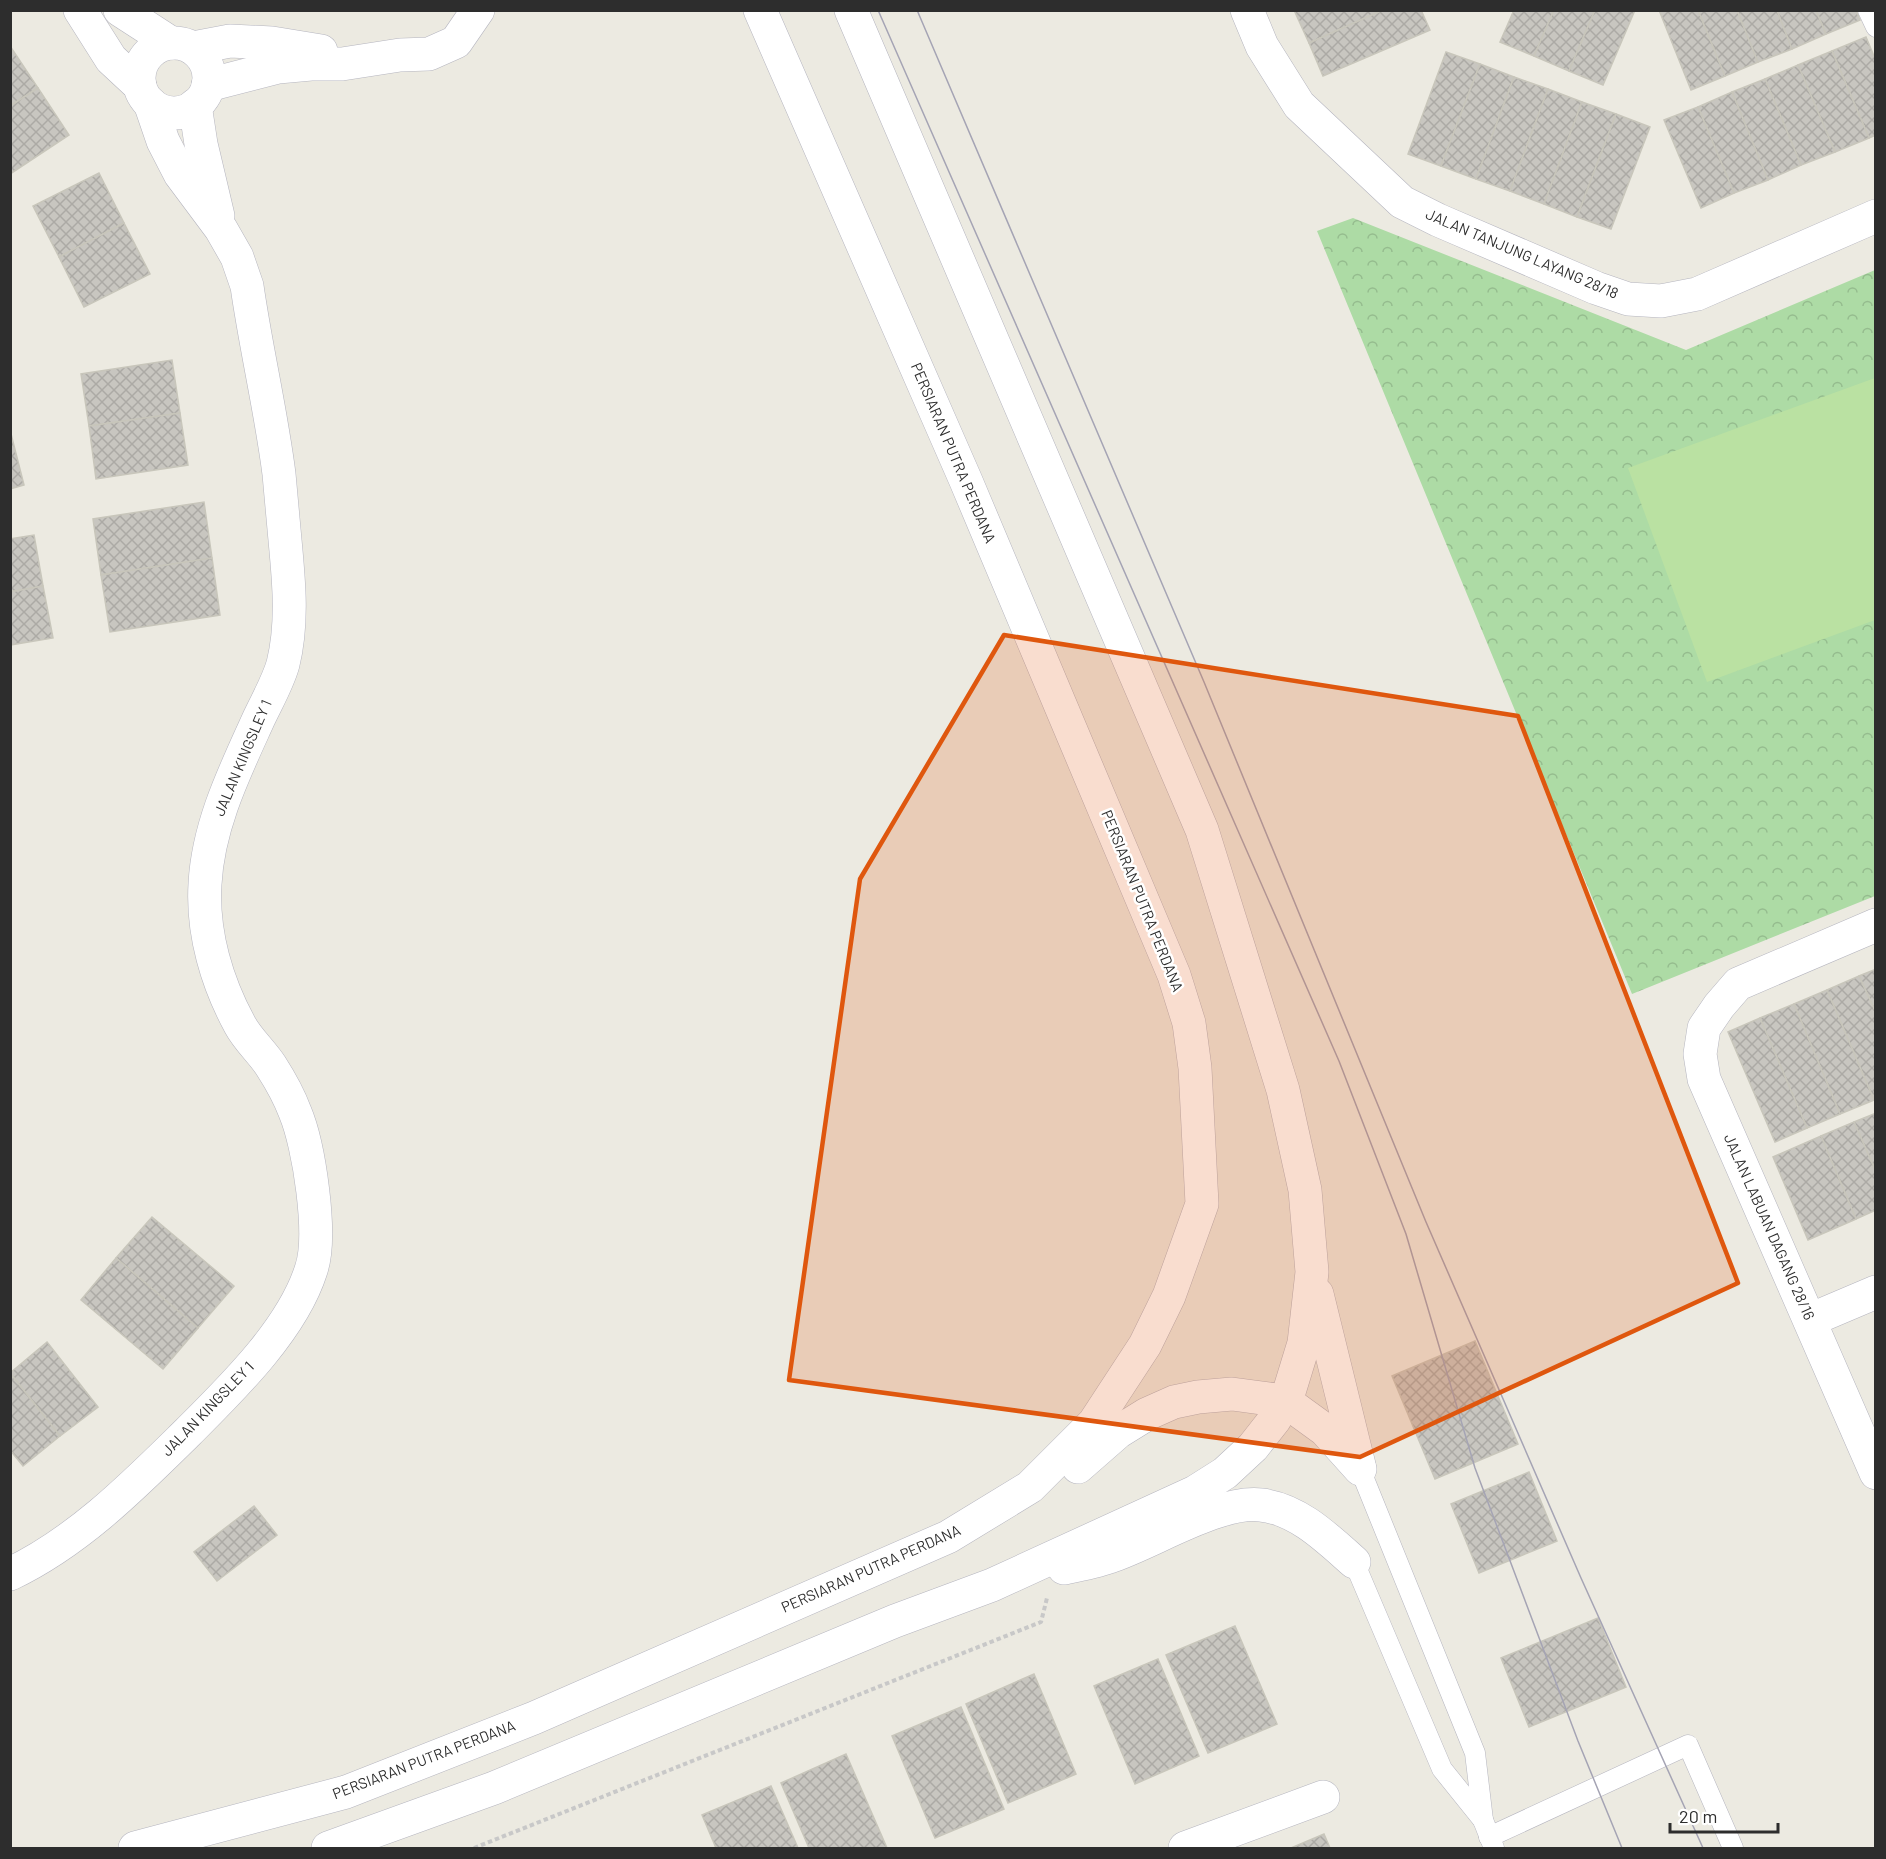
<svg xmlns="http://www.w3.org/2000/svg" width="1886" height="1859" font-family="Barlow,sans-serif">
	<defs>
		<pattern id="park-crowns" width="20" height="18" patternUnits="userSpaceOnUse" patternTransform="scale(1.5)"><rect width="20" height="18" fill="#addba5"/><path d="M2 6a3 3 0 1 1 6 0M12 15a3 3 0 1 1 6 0" fill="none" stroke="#95bc8e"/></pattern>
		<pattern id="building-cross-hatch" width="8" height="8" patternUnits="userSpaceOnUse" patternTransform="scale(1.5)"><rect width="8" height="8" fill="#c8c6c0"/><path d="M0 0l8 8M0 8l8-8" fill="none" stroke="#acaaa5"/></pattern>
	</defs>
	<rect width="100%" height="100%" fill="#eceae1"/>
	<!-- park -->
	<path fill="url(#park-crowns)" d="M 1353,218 L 1686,350 L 1875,270 L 1875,896 L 1632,994 L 1317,231 Z"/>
	<!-- pitch -->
	<path fill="#bae1a2" d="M 1875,378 L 1875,620 L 1707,682 L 1628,468 Z"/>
	<!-- building -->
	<g fill="url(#building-cross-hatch)" stroke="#c8c6bb" stroke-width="1.5">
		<path d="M 1294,10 L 1383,10 L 1309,43 Z"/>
		<path d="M 1383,10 L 1421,10 L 1430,30 L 1323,76 L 1309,43 Z"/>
		<path d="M 1514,10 L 1554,10 L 1534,56 L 1500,42 Z"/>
		<path d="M 1554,10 L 1595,10 L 1569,71 L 1534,56 Z"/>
		<path d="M 1595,10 L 1635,10 L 1603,85 L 1569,71 Z"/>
		<path d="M 1659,10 L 1698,10 L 1725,76 L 1691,90 Z"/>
		<path d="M 1698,10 L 1737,10 L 1758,62 L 1725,76 Z"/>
		<path d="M 1737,10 L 1777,10 L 1792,49 L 1758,62 Z"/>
		<path d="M 1777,10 L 1816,10 L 1826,34 L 1792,49 Z"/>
		<path d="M 1816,10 L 1856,10 L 1860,20 L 1826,34 Z"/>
		<path d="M 1866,37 L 1876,61 L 1876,135 L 1869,138 L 1832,51 Z"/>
		<path d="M 10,46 L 38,88 L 10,106 Z"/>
		<path d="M 1832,51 L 1869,138 L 1835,152 L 1798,65 Z"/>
		<path d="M 1446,52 L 1480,64 L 1441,166 L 1408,154 Z"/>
		<path d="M 1480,64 L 1514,77 L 1476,179 L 1441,166 Z"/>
		<path d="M 1798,65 L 1835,152 L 1801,165 L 1765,79 Z"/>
		<path d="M 1514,77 L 1548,89 L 1510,191 L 1476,179 Z"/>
		<path d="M 1765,79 L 1801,165 L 1768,180 L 1732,92 Z"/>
		<path d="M 38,88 L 69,135 L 10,174 L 10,106 Z"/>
		<path d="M 1548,89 L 1582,102 L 1544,204 L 1510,191 Z"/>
		<path d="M 1732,92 L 1768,180 L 1734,193 L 1698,107 Z"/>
		<path d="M 1582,102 L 1616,114 L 1577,217 L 1544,204 Z"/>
		<path d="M 1698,107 L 1734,193 L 1701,208 L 1664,120 Z"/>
		<path d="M 1616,114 L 1650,127 L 1611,229 L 1577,217 Z"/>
		<path d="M 99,173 L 124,223 L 59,257 L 33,206 Z"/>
		<path d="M 124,223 L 150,274 L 84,307 L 59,257 Z"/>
		<path d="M 172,360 L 180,413 L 89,426 L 81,374 Z"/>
		<path d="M 180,413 L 188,465 L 96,479 L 89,426 Z"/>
		<path d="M 10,430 L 24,485 L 10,489 Z"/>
		<path d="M 204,502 L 212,558 L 101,575 L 93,519 Z"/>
		<path d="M 34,535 L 43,586 L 10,592 L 10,539 Z"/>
		<path d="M 212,558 L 220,615 L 110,632 L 101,575 Z"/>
		<path d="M 43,586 L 53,638 L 10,645 L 10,592 Z"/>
		<path d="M 1876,969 L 1876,1013 L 1859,976 Z"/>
		<path d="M 1859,976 L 1876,1013 L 1876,1099 L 1874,1100 L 1827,990 Z"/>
		<path d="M 1827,990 L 1874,1100 L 1840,1114 L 1794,1004 Z"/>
		<path d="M 1794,1004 L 1840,1114 L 1807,1128 L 1760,1018 Z"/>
		<path d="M 1760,1018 L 1807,1128 L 1775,1142 L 1728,1032 Z"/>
		<path d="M 1876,1113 L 1876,1172 L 1854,1122 Z"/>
		<path d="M 1854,1122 L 1876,1172 L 1876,1210 L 1856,1219 L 1821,1136 Z"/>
		<path d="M 1821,1136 L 1856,1219 L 1808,1240 L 1773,1157 Z"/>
		<path d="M 152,1217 L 234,1286 L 198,1328 L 116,1258 Z"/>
		<path d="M 116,1258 L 198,1328 L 163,1369 L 81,1300 Z"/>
		<path d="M 1475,1341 L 1518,1444 L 1435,1479 L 1392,1376 Z"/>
		<path d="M 47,1342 L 98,1407 L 60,1436 L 10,1373 Z"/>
		<path d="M 10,1373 L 60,1436 L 23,1466 L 10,1450 Z"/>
		<path d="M 1529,1472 L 1557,1541 L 1479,1573 L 1451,1504 Z"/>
		<path d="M 254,1506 L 277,1535 L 217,1581 L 194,1552 Z"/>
		<path d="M 1598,1618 L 1626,1687 L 1529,1727 L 1501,1658 Z"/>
		<path d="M 1235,1626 L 1277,1724 L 1208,1753 L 1166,1655 Z"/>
		<path d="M 1158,1659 L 1199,1756 L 1135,1784 L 1094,1686 Z"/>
		<path d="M 1034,1674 L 1076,1774 L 1008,1803 L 966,1704 Z"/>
		<path d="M 961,1707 L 1004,1809 L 935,1838 L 892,1736 Z"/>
		<path d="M 846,1754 L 887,1848 L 809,1848 L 781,1783 Z"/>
		<path d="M 771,1786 L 798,1848 L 716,1848 L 702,1815 Z"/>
		<path d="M 1324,1834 L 1330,1848 L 1291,1848 Z"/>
	</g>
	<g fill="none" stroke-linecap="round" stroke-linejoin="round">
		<!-- service casing -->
		<g stroke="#b5b5bf" stroke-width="21">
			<g id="service">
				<path d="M 1868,10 L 1876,27"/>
				<path d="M 1360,1469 L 1475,1753 L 1483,1820 L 1494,1848"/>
				<path d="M 1354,1562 L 1442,1769 L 1483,1820"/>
				<path d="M 1489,1837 L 1688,1745 L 1733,1848"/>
			</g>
		</g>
		<!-- minor casing -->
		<g stroke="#b5b5bf" stroke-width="34">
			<g id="minor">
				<path d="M 80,10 L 111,59 L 140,86"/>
				<path d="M 120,10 L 171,43"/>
				<path d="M 1247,10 L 1262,46 L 1299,105 L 1402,202 L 1438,220 L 1596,288 L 1628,299 L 1661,301 L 1697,294 L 1876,216"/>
				<circle cx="174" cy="78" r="35"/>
				<path d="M 193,48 L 230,41 L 272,43 L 321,51"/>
				<path d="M 208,85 L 278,67 L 311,64 L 342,64 L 400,55 L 429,54 L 456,42 L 478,10"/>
				<path d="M 195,105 L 201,144 L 218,216"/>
				<path d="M 1876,925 L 1738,984 L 1719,1006 L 1704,1028 L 1700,1054 L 1704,1079 L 1876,1473"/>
				<path d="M 1810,1320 L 1876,1292"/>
				<path d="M 10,1574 C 79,1541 134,1485 188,1432 C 231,1389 292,1330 311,1270 C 323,1236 309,1145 295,1112 C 289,1096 280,1080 271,1066 C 262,1052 248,1040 240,1025 C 217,983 202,933 205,884 C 208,825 235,771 259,718 C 267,701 278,682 283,664 C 293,623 289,582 285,540 C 283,518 281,496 279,474 C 271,411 256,349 247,286 L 237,257 L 221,229 L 180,174 L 163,141 L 150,103"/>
				<path d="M 1185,1848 L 1323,1797"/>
			</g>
		</g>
		<!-- secondary casing -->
		<g stroke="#b5b5bf" stroke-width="34">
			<g id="secondary">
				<path d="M 1317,1294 L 1359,1465"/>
				<path d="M 1078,1467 L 1118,1432 L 1147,1414 L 1174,1402 L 1198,1397 L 1232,1394 L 1285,1401 L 1325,1430 L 1360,1469"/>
				<path d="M 1064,1568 C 1079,1565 1095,1562 1109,1557 C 1152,1543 1218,1500 1261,1505 C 1298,1509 1328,1539 1354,1562"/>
				<path d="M 135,1848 L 346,1792 L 534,1718 L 948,1537 L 1030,1487 L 1094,1423 L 1145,1345 L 1169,1296 L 1202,1204 L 1195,1068 L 1189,1023 L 1174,975 L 966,481 L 760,10"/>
				<path d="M 328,1848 L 494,1788 L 895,1621 L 992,1585 L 1195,1492 L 1225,1473 L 1253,1447 L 1275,1419 L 1289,1392 L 1304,1343 L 1312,1272 L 1305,1190 L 1283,1090 L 1202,830 L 851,10"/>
			</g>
		</g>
		<!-- path -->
		<path stroke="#c8c8c8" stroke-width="4" stroke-dasharray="4.5 3" stroke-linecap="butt" d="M 474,1848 L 1041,1622 L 1047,1598"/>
		<!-- service -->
		<use href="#service" stroke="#fff" stroke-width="20"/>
		<!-- minor -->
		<use href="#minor" stroke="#fff" stroke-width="33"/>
		<!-- secondary -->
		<use href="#secondary" stroke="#fff" stroke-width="33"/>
		<!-- tram -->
		<g stroke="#a5a4b4" stroke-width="1.5">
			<path d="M 878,10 L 1339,1061 L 1406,1234 L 1475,1468 L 1578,1741 L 1622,1848"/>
			<path d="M 917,10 L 1204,682 L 1426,1222 L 1581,1578 L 1703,1848"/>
		</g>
	</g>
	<!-- marked area -->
	<path fill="#df570e" fill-opacity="0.2" stroke="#df570e" stroke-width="4.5" stroke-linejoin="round" d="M 1004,635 L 1518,716 L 1738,1283 L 1360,1457 L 789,1380 L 860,879 Z"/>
	<g text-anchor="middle" stroke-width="5" stroke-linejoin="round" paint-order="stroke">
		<!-- street labels -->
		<g font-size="15" fill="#2d2d2d" stroke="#fff">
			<text transform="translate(1522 254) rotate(23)" y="5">JALAN TANJUNG LAYANG 28/18</text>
			<text transform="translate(953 453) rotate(67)" y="5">PERSIARAN PUTRA PERDANA</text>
			<text transform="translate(243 758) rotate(-67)" y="5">JALAN KINGSLEY 1</text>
			<text transform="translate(1142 901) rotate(68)" y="5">PERSIARAN PUTRA PERDANA</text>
			<text transform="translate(1769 1227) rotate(66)" y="5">JALAN LABUAN DAGANG 28/16</text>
			<text transform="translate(208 1409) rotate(-46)" y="5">JALAN KINGSLEY 1</text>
			<text transform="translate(871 1569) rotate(-24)" y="5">PERSIARAN PUTRA PERDANA</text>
			<text transform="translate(424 1760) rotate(-21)" y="5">PERSIARAN PUTRA PERDANA</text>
		</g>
	</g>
	<!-- border -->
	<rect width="1886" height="1859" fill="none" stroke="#2d2d2d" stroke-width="24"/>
	<!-- scale -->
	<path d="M1670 1823v9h108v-9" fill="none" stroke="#2d2d2d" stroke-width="3"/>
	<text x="1679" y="1823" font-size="18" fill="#2d2d2d" stroke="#ffffff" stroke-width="4.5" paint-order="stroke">20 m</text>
</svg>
